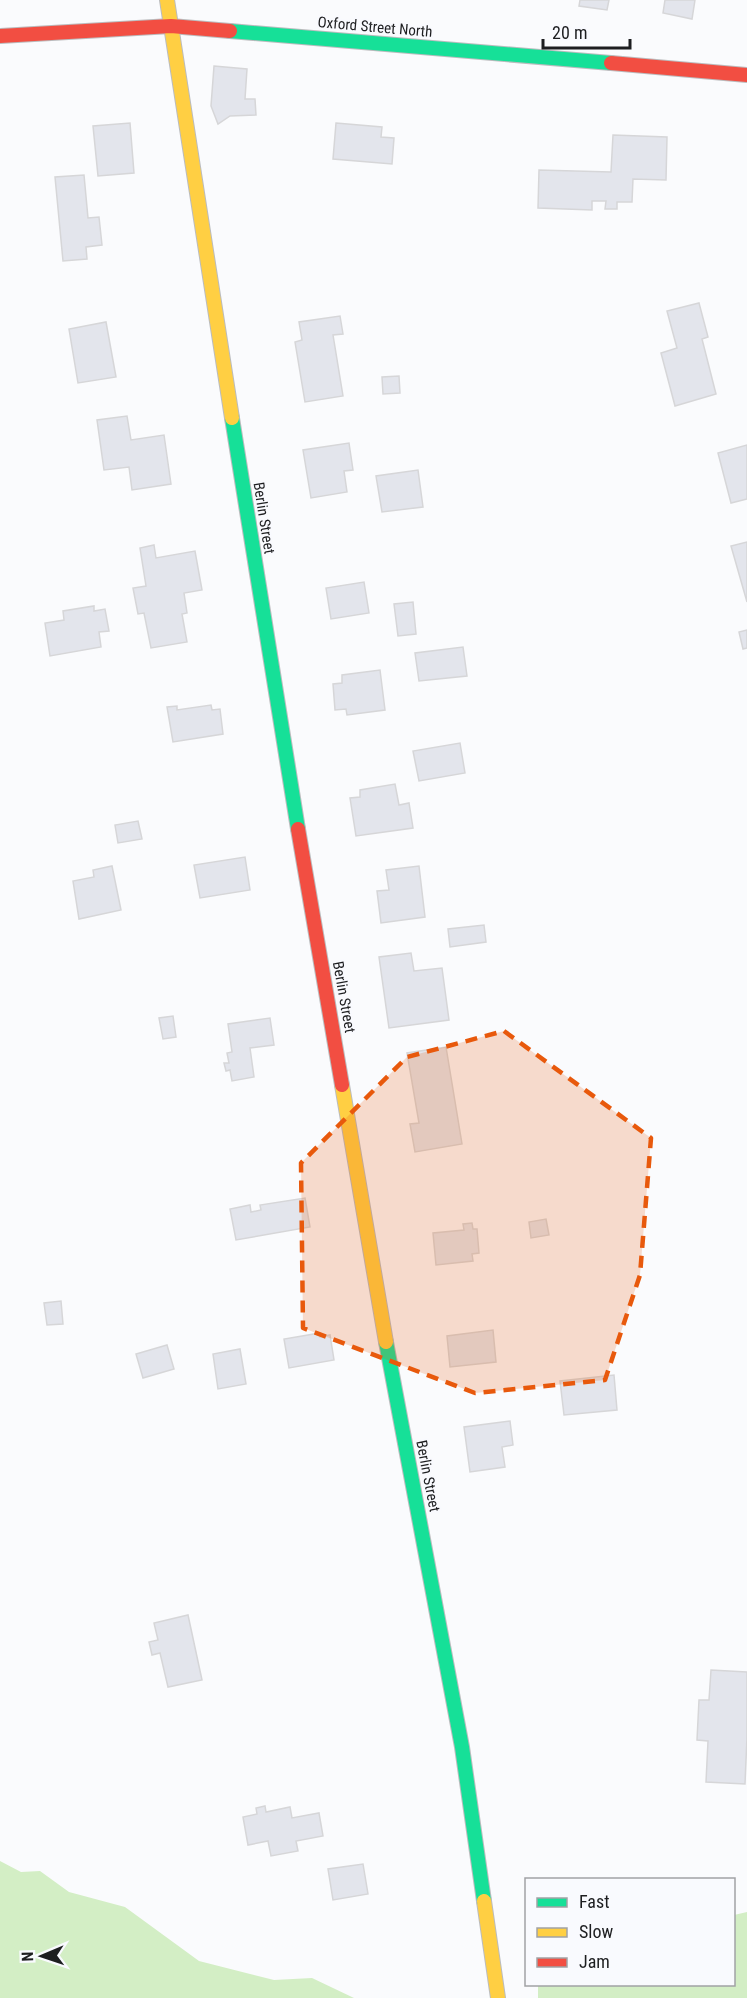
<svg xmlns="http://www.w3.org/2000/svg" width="747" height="1998" font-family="'Roboto Condensed',sans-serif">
	<rect width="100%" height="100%" fill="#fafbfd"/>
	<!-- green -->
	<g fill="#d3eec5">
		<path d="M 0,1861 L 21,1872 L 40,1871 L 69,1892 L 125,1907 L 199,1961 L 274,1980 L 312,1978 L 354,1998 L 0,1998 Z"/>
		<path d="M 747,1912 L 747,1998 L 538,1998 L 538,1985 L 734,1984 L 734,1915 Z"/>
	</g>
	<!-- building -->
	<g fill="#e3e5ec" stroke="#d6d6d8" stroke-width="1.5">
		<path d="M 580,0 L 609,0 L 607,10 L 579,6 Z"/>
		<path d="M 665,0 L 695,0 L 692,19 L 663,13 Z"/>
		<path d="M 214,66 L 247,69 L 245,99 L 255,99 L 256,115 L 230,116 L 218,124 L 211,106 Z"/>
		<path d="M 130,123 L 134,173 L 98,176 L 93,126 Z"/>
		<path d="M 336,123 L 382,127 L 381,137 L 394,138 L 392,164 L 333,159 Z"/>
		<path d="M 613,135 L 667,137 L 666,180 L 633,179 L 632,202 L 617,202 L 617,209 L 605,209 L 606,201 L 592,201 L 592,210 L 538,208 L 539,170 L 611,172 Z"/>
		<path d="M 84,175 L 88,218 L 99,217 L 102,245 L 86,247 L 87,259 L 63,261 L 55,177 Z"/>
		<path d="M 699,303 L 708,337 L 702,339 L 716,394 L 675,406 L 661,353 L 677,348 L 667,311 Z"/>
		<path d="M 340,316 L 343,334 L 333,335 L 343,396 L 305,402 L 295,342 L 302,340 L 299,322 Z"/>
		<path d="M 106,322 L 116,377 L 78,383 L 69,329 Z"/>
		<path d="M 399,376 L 400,393 L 383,394 L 382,377 Z"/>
		<path d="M 127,416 L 131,440 L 164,435 L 171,484 L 132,490 L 129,467 L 104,470 L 97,420 Z"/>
		<path d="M 349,443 L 353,470 L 344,471 L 347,492 L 311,498 L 303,450 Z"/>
		<path d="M 747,445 L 747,499 L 731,503 L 718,453 Z"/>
		<path d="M 418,470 L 423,507 L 382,512 L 376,476 Z"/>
		<path d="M 747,542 L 747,602 L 731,546 Z"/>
		<path d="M 154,545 L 156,558 L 195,551 L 202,590 L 184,593 L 187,613 L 182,614 L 187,642 L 151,648 L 144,613 L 138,614 L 133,588 L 146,586 L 140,548 Z"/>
		<path d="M 364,582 L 369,613 L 331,619 L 326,588 Z"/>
		<path d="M 413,602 L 416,634 L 398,636 L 394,604 Z"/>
		<path d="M 94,606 L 94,611 L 105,609 L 109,631 L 99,632 L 101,647 L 50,656 L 45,623 L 64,620 L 63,611 Z"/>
		<path d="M 747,630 L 747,648 L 743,649 L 739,632 Z"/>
		<path d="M 463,647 L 467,676 L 419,681 L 415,653 Z"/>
		<path d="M 380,670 L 385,710 L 347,715 L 346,709 L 335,710 L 333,684 L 342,683 L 342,675 Z"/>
		<path d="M 211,705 L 212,710 L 220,709 L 223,734 L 173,742 L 167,707 L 177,706 L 177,710 Z"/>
		<path d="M 460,743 L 465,773 L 419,781 L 413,751 Z"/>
		<path d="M 395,784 L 399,805 L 409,803 L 413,828 L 356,836 L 350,798 L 360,797 L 360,790 Z"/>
		<path d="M 138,821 L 142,839 L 118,843 L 115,825 Z"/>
		<path d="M 245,857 L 250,890 L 200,898 L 194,865 Z"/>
		<path d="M 112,866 L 121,910 L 79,919 L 73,881 L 94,877 L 93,870 Z"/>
		<path d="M 419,866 L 425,917 L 381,923 L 377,891 L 389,890 L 386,870 Z"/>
		<path d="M 484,925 L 486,942 L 450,947 L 448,929 Z"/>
		<path d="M 411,953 L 414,971 L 442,968 L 449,1020 L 389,1028 L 379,957 Z"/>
		<path d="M 173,1016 L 176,1037 L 163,1039 L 159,1018 Z"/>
		<path d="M 270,1018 L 274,1045 L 250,1048 L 254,1077 L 232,1081 L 230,1070 L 226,1071 L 224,1063 L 229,1063 L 227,1053 L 232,1052 L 228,1024 Z"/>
		<path d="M 446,1047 L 462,1144 L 415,1152 L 410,1124 L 419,1123 L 407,1053 Z"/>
		<path d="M 305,1198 L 310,1227 L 236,1240 L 230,1209 L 250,1205 L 251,1212 L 261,1210 L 260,1205 Z"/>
		<path d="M 546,1219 L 549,1235 L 531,1238 L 529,1222 Z"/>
		<path d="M 472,1223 L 473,1229 L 477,1229 L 479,1253 L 472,1254 L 473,1261 L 436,1265 L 433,1233 L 464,1230 L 463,1224 Z"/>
		<path d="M 61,1301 L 63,1324 L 47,1325 L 44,1303 Z"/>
		<path d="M 493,1330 L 496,1362 L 450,1367 L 447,1336 Z"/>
		<path d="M 320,1333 L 320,1337 L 330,1335 L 334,1360 L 289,1368 L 284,1339 Z"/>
		<path d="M 167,1345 L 174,1369 L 143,1378 L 136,1354 Z"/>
		<path d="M 240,1349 L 246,1384 L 218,1389 L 213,1354 Z"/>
		<path d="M 614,1375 L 617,1410 L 564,1415 L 560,1381 Z"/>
		<path d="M 510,1421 L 513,1445 L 502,1447 L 505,1467 L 470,1472 L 464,1427 Z"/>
		<path d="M 188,1615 L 202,1680 L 168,1687 L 160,1653 L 152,1655 L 149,1642 L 158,1640 L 154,1623 Z"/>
		<path d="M 711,1670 L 747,1672 L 747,1737 L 745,1784 L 706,1782 L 708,1741 L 697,1740 L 699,1700 L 709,1700 Z"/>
		<path d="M 265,1806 L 266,1812 L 290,1807 L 292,1818 L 319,1813 L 323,1836 L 296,1841 L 298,1851 L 271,1856 L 268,1841 L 248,1845 L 243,1817 L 257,1814 L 256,1808 Z"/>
		<path d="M 363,1864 L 368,1894 L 333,1900 L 328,1869 Z"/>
	</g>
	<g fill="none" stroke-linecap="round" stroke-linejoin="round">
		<!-- fast casing -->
		<g stroke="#bbbcbe" stroke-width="16">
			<g id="fast">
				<path d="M 230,31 L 611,63"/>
				<path d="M 232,418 L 298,829"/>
				<path d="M 386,1342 L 462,1747 L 484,1901"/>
			</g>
		</g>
		<!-- slow casing -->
		<g stroke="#bbbcbe" stroke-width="16">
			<g id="slow">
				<path d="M 167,0 L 232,418"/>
				<path d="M 342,1085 L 386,1342"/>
				<path d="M 484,1901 L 498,1998"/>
			</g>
		</g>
		<!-- jam casing -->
		<g stroke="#bbbcbe" stroke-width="16">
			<g id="jam">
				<path d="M 0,36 L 171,26 L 230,31"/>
				<path d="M 611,63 L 747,75"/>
				<path d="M 298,829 L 342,1085"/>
			</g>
		</g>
		<!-- fast -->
		<use href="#fast" stroke="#16e098" stroke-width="14"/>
		<!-- slow -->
		<use href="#slow" stroke="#ffcf43" stroke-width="14"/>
		<!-- jam -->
		<use href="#jam" stroke="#f24e42" stroke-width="14"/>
	</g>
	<!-- marked area -->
	<path fill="#e8590c" fill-opacity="0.2" stroke="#e8590c" stroke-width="4.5" stroke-dasharray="12 8" stroke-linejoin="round" d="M 504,1031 L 651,1138 L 640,1275 L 605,1380 L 475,1393 L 303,1328 L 301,1163 L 407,1057 Z"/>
	<g text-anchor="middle" stroke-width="4.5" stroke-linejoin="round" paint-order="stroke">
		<!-- street labels -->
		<g font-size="15" fill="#1d1e20" stroke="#f9fafe">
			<text transform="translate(375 27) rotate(5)" y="5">Oxford Street North</text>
			<text transform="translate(264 518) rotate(81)" y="5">Berlin Street</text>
			<text transform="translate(344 997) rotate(80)" y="5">Berlin Street</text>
			<text transform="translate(428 1476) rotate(79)" y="5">Berlin Street</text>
		</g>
	</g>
	<!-- legend -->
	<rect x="525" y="1878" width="210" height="108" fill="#f9fafe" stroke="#a1a2a5" stroke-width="1.5"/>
	<rect x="537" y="1898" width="30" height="9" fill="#16e098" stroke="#a1a2a5" stroke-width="1.5"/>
	<text x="579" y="1908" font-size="18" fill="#1d1e20">Fast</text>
	<rect x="537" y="1928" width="30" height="9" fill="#ffcf43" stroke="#a1a2a5" stroke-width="1.5"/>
	<text x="579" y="1938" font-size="18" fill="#1d1e20">Slow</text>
	<rect x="537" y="1958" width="30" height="9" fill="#f24e42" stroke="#a1a2a5" stroke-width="1.5"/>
	<text x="579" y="1968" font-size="18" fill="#1d1e20">Jam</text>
	<!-- north arrow -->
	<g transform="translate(42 1956) rotate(268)" stroke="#f9fafe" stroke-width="4.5" paint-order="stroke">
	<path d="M0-4.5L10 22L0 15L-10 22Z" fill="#1d1e20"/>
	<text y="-9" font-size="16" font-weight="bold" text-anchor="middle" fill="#1d1e20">N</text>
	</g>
	<!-- scale -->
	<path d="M543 39v9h87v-9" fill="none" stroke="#1d1e20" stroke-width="3"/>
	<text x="552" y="39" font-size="18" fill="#1d1e20" stroke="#f9fafe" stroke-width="4.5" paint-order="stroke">20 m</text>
</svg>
